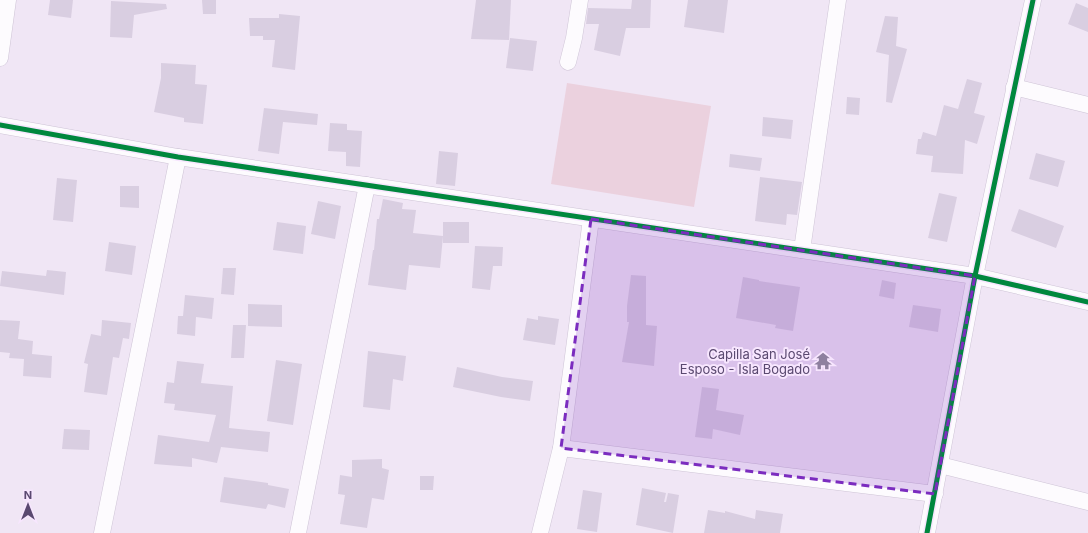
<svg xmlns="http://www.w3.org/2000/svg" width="1088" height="533" font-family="Inter,sans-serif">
	<rect width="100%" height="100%" fill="#f0e6f5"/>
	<!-- green -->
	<path fill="#ebd1de" d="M 567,83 L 711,106 L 694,207 L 551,184 Z"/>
	<!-- building -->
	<g fill="#d9cee1">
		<path d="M 50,0 L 73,0 L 71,18 L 48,15 Z"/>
		<path d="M 202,0 L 216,0 L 216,14 L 203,14 Z"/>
		<path d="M 476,0 L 511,0 L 509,40 L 471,39 Z"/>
		<path d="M 632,0 L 651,0 L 650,28 L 626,28 L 620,56 L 594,50 L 599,24 L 586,24 L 588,8 L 631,9 Z"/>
		<path d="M 688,0 L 728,0 L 724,33 L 684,27 Z"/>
		<path d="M 111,1 L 166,4 L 167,9 L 134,15 L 132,38 L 110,37 Z"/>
		<path d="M 1076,3 L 1088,8 L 1088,32 L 1068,24 Z"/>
		<path d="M 279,14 L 300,16 L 295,70 L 272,67 L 275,40 L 263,40 L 263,36 L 250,36 L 249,18 L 279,18 Z"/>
		<path d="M 885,16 L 898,17 L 896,46 L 907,49 L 892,103 L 886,102 L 889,55 L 876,52 Z"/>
		<path d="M 510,38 L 537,41 L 533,71 L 506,68 Z"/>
		<path d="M 161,63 L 196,65 L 195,84 L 207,85 L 203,124 L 184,122 L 184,118 L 154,112 L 161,78 Z"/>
		<path d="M 967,79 L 982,83 L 974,113 L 985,116 L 977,144 L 965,140 L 963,174 L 931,172 L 933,156 L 916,154 L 918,139 L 921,139 L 923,132 L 936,136 L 944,105 L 958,109 Z"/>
		<path d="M 847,97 L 860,98 L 859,115 L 846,114 Z"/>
		<path d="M 264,108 L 318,114 L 317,125 L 283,122 L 279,154 L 258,151 Z"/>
		<path d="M 763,117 L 793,120 L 791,139 L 762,136 Z"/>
		<path d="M 330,123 L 347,124 L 347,130 L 362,131 L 360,167 L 346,166 L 346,152 L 328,151 Z"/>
		<path d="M 439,151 L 458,153 L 455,186 L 436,184 Z"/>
		<path d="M 1036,153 L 1065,161 L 1058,187 L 1029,179 Z"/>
		<path d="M 730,154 L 762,158 L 760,171 L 729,167 Z"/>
		<path d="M 760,177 L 802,182 L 797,215 L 787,214 L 786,225 L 755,221 Z"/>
		<path d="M 57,178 L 77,180 L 73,222 L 53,220 Z"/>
		<path d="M 120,186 L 139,186 L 139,208 L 120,207 Z"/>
		<path d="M 939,193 L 957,197 L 947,242 L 928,238 Z"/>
		<path d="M 383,199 L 403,203 L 402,209 L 416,210 L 413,233 L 443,236 L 440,268 L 409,265 L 406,290 L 368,285 L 373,250 L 374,250 L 377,219 L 379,219 Z"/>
		<path d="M 318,201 L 341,206 L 335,239 L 311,234 Z"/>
		<path d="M 1019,209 L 1064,226 L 1056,248 L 1011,231 Z"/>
		<path d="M 277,222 L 306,226 L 303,254 L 273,250 Z"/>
		<rect x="443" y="222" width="26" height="21"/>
		<path d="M 109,242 L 136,246 L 132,275 L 105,271 Z"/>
		<path d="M 475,246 L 503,247 L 502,266 L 493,266 L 490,290 L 472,288 Z"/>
		<path d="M 223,268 L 236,268 L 234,295 L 221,294 Z"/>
		<path d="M 47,270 L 66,272 L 64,295 L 0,286 L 2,271 L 46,276 Z"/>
		<path d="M 631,275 L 646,276 L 646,325 L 657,326 L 654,366 L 622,362 L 629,322 L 627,322 L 627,306 Z"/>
		<path d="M 743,277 L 759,280 L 759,281 L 800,287 L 793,331 L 775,328 L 776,325 L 736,318 Z"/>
		<path d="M 882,280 L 896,283 L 894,299 L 879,296 Z"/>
		<path d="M 185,295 L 214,298 L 212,319 L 196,317 L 195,336 L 177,334 L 178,316 L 183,316 Z"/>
		<path d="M 248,304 L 282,305 L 282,327 L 248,326 Z"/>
		<path d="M 913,305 L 941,309 L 938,332 L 909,327 Z"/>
		<path d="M 538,316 L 559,319 L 555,345 L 523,340 L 527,318 L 538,320 Z"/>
		<path d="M 0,320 L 20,321 L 18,339 L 33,341 L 32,354 L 52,356 L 51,378 L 23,376 L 24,359 L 9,358 L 10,353 L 0,352 Z"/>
		<path d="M 102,320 L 131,323 L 129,339 L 123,338 L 119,358 L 113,357 L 107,395 L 84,392 L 88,364 L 84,363 L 91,334 L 101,336 Z"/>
		<path d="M 233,325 L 246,325 L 244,358 L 231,358 Z"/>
		<path d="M 368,351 L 406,356 L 403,381 L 393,379 L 390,410 L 363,407 Z"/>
		<path d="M 276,360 L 302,364 L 293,425 L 267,421 Z"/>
		<path d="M 177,361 L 204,364 L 201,383 L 233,386 L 229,428 L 270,432 L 268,452 L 221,447 L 217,463 L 192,458 L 192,467 L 154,464 L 158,435 L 209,442 L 216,415 L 174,410 L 175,404 L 164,403 L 167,382 L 174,383 Z"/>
		<path d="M 457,367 L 502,377 L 533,381 L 530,401 L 501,397 L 453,387 Z"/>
		<path d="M 702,387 L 719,389 L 716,410 L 744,415 L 740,435 L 713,429 L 712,439 L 695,437 Z"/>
		<path d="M 64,429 L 90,430 L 89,450 L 62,449 Z"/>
		<path d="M 382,459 L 382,468 L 389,470 L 384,500 L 372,498 L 367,528 L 340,524 L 345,495 L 338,494 L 340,475 L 352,477 L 352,460 Z"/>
		<path d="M 420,476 L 434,476 L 433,490 L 420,490 Z"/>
		<path d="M 224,477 L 268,483 L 268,485 L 289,489 L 285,508 L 268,504 L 266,509 L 220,502 Z"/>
		<path d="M 642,488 L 666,493 L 664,502 L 666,502 L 668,493 L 679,495 L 673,533 L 636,525 Z"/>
		<path d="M 583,490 L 602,493 L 597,532 L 577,529 Z"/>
		<path d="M 708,510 L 725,513 L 725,511 L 755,519 L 756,510 L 783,514 L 780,533 L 704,533 Z"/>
	</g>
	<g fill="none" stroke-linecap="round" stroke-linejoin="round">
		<!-- minor casing -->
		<g stroke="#cec4d6" stroke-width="17">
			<g id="minor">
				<path d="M 0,58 L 8,0"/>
				<path d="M 568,62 L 574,38 L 580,0"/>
				<path d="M 1014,87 L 1088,105"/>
				<path d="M 0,125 L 178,157 L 975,276 L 1088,302"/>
				<path d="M 802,250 L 838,0"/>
				<path d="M 561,448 L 935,494"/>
				<path d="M 940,465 L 1088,502"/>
				<path d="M 102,533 L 178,157"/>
				<path d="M 298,533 L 367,185"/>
				<path d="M 540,533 L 561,448 L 591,219"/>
				<path d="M 927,533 L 975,276 L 1033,0"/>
			</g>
		</g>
		<!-- minor -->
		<use href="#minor" stroke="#fdfbfe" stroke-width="16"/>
		<!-- cycleway casing -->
		<g stroke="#f7e6fe" stroke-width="8">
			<g id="cycleway">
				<path d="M 0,125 L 178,157 L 975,276 L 1088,302"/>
				<path d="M 927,533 L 975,276 L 1033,0"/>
			</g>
		</g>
		<!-- cycleway -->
		<use href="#cycleway" stroke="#00873e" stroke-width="5"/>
	</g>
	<!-- marked area -->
	<path fill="#7b2cbf" fill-opacity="0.2" stroke="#7b2cbf" stroke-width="3" stroke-dasharray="8 5" stroke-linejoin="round" d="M 591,219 L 975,276 L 935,494 L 561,448 Z"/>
	<!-- icons -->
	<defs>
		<g id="temple-bare" transform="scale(1.38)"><path d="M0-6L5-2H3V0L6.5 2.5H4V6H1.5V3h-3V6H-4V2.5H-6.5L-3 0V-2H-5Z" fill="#8e809f" stroke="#f7e6fe" stroke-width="2.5" paint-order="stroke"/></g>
	</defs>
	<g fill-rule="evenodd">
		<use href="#temple-bare" x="823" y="361"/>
	</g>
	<g text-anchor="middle" stroke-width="4" stroke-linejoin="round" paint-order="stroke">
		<!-- poi labels -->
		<g font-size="13" fill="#5a4970" stroke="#f7e6fe" text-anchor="end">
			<text x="810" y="359">Capilla San José<tspan x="810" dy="15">Esposo - Isla Bogado</tspan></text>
		</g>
	</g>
	<!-- north arrow -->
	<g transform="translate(28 505)" stroke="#f7e6fe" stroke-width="3" paint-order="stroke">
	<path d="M0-3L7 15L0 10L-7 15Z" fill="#5a4970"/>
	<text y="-6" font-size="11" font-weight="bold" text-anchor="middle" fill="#5a4970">N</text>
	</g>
</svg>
